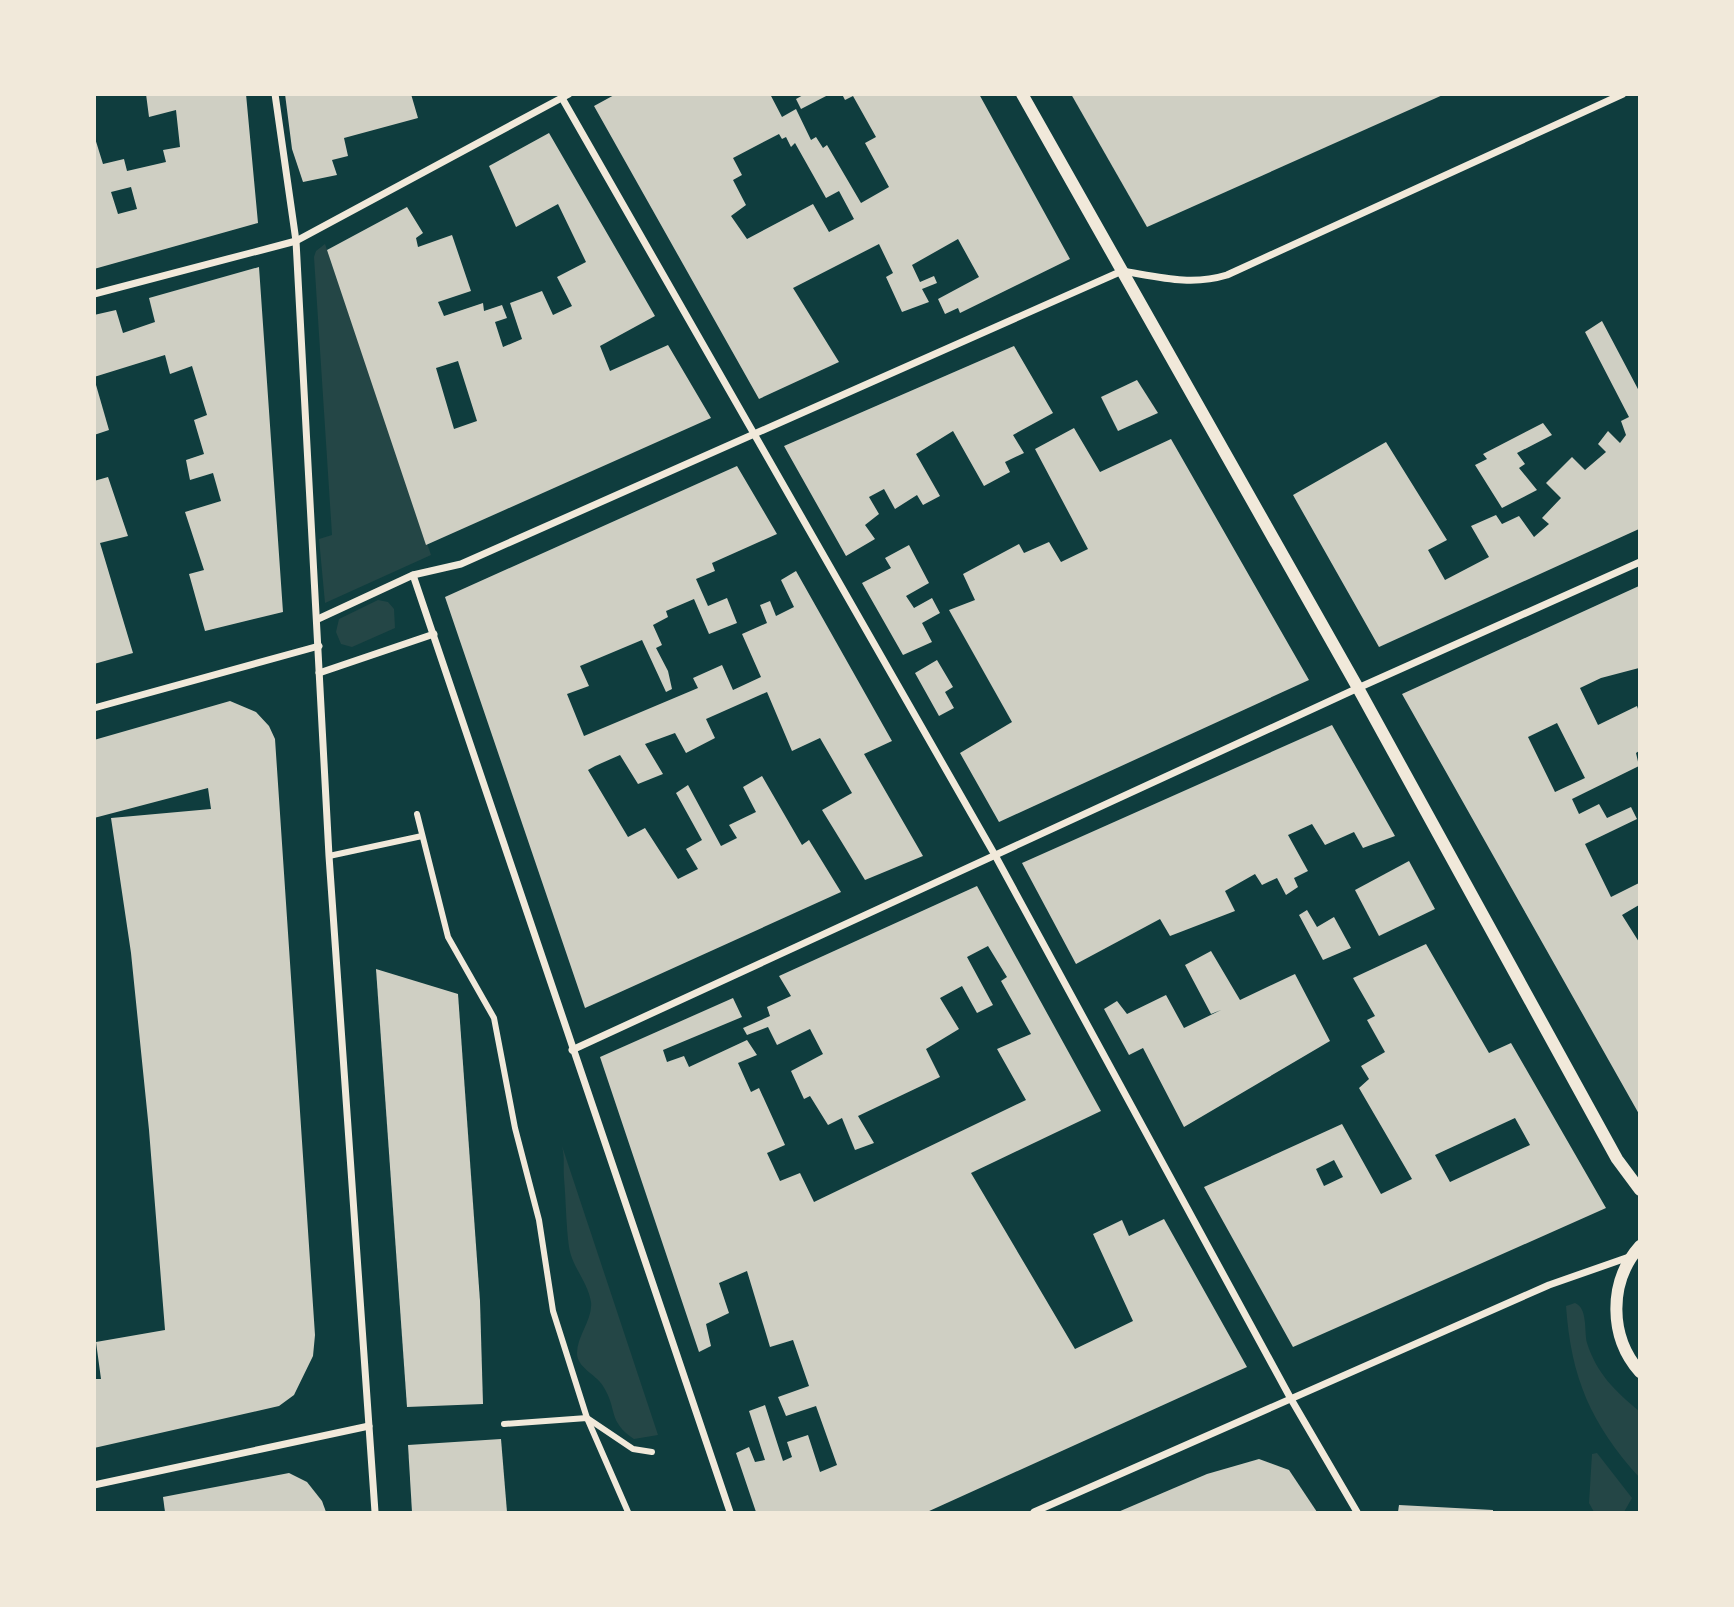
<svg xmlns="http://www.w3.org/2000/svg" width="1734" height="1607" font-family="Lato,sans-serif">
	<rect width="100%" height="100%" fill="#0f3d3e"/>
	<!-- green -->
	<g fill="#244646">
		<path d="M 325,244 L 431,555 L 325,603 L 319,539 L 332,535 L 314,257 L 316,251 Z"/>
		<path d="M 378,600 L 388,602 L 394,609 L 395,628 L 352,647 L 341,644 L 336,632 L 339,619 Z"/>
		<path d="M 562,1146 L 658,1435 L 634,1439 C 607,1421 618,1409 603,1386 C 596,1374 577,1368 577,1353 C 577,1336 593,1319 591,1302 C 588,1282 572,1267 569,1247 C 566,1225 566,1201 564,1178 C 563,1166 565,1158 562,1146 Z"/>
		<path d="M 1575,1303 C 1588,1308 1584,1331 1587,1343 C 1597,1374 1615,1391 1639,1411 L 1639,1477 C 1591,1424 1571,1378 1566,1306 Z"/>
		<path d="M 1597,1453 L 1632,1498 L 1624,1512 L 1594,1512 L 1589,1503 L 1592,1454 Z"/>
	</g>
	<!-- building -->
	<g fill="#cfcfc3" fill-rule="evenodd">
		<path d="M 146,94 L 246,94 L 258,223 L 94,269 L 94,135 L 103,164 L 124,159 L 127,171 L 166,162 L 163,150 L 180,147 L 176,110 L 149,117 ZM 131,187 L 137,209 L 118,214 L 111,192 Z"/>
		<path d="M 285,94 L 411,94 L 418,118 L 344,138 L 348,156 L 332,160 L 337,175 L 303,182 L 292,149 Z"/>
		<path d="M 616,94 L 770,94 L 782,117 L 796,109 L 811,140 L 816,137 L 823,148 L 827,145 L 861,203 L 889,187 L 865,143 L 876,137 L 853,96 L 845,100 L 842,94 L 979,94 L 1070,259 L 960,313 L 958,308 L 945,314 L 938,299 L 979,277 L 958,239 L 912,265 L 920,282 L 934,276 L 937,283 L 922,289 L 929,302 L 902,312 L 886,277 L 893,273 L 879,244 L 793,288 L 839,362 L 759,399 L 594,106 ZM 779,134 L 782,139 L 786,137 L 791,147 L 795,143 L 826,198 L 839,191 L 854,219 L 829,232 L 813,204 L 747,239 L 731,216 L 746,205 L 733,180 L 742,175 L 733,158 Z"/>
		<path d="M 805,94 L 830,94 L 801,109 L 796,99 Z"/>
		<path d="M 1071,94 L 1445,94 L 1147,227 Z"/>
		<path d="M 549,133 L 655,316 L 600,346 L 610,371 L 668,345 L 711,418 L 426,545 L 327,250 L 407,207 L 423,233 L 416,238 L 418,247 L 452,235 L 471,291 L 438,302 L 444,316 L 483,303 L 484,311 L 502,305 L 507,318 L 495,322 L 503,347 L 522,339 L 510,303 L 542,291 L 553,315 L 572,306 L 557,277 L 586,262 L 558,204 L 516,227 L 489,166 ZM 458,361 L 477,421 L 454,429 L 436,368 Z"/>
		<path d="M 259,267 L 283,612 L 205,631 L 189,574 L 204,570 L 185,512 L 221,501 L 213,473 L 190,480 L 186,460 L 204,454 L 194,420 L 207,415 L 192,366 L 170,374 L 165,355 L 94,377 L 94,315 L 116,310 L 123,333 L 155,322 L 149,298 Z"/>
		<path d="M 1602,321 L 1639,391 L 1639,529 L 1379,647 L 1293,495 L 1386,442 L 1447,540 L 1428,550 L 1445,580 L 1489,557 L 1471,526 L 1496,515 L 1502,524 L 1519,516 L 1534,537 L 1549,524 L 1542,518 L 1561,498 L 1546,483 L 1572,457 L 1585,470 L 1606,452 L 1598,444 L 1608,431 L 1620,443 L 1626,435 L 1621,421 L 1629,417 L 1585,332 Z"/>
		<path d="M 1014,346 L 1053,413 L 1013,435 L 1024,453 L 1005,462 L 1010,472 L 984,486 L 953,431 L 916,454 L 940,496 L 923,505 L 917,495 L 895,509 L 884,489 L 869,497 L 879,514 L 865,525 L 875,539 L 846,556 L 784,446 Z"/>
		<path d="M 94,378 L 109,430 L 94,435 Z"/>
		<path d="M 1137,380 L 1158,413 L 1118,431 L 1101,397 Z"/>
		<path d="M 1543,423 L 1552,435 L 1517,453 L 1525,464 L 1519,468 L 1537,490 L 1502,508 L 1475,465 L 1487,459 L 1483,454 Z"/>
		<path d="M 1074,428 L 1100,472 L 1171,439 L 1309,680 L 999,822 L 960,753 L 1012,722 L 949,610 L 975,600 L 963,574 L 1019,544 L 1024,553 L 1049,542 L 1061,562 L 1088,549 L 1035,449 Z"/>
		<path d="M 737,466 L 777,534 L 712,563 L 715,571 L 696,579 L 708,606 L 727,598 L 737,623 L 709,634 L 694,599 L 666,611 L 668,617 L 653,625 L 662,645 L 656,648 L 668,671 L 672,689 L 666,692 L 642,640 L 580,666 L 589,686 L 567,694 L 584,736 L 698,688 L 693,678 L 722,665 L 733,690 L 761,677 L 742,634 L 767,623 L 760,605 L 770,601 L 776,616 L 794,607 L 781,580 L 796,571 L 892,741 L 864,754 L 923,856 L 865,880 L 822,810 L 852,793 L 820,738 L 792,751 L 767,692 L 706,719 L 715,738 L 686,753 L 675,733 L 645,744 L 663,774 L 638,784 L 620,755 L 595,766 L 588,770 L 628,837 L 645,828 L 678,879 L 698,869 L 686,849 L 702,840 L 676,793 L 688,785 L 721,846 L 737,838 L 729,825 L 756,812 L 743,787 L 762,776 L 802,845 L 809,840 L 841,892 L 585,1008 L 445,597 Z"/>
		<path d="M 108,477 L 128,536 L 100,543 L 133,653 L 94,664 L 94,481 Z"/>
		<path d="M 909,545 L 929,583 L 906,596 L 914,608 L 932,598 L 940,613 L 922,623 L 932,642 L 903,655 L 862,583 L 891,568 L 885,558 Z"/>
		<path d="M 1639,586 L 1639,668 L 1601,678 L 1580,688 L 1598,725 L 1637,706 L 1639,712 L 1639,751 L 1636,753 L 1639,766 L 1572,799 L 1579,814 L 1599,804 L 1607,818 L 1631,807 L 1637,819 L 1585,844 L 1611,897 L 1639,883 L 1639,905 L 1622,915 L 1639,942 L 1639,1114 L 1402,694 ZM 1557,723 L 1585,778 L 1555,792 L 1528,737 Z"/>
		<path d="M 937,660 L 953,687 L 945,692 L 954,708 L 939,716 L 915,673 Z"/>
		<path d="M 230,701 L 256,712 L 269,726 L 275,739 L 315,1335 L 313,1356 L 294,1395 L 279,1406 L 94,1448 L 94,1379 L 101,1379 L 96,1342 L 165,1330 L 149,1130 L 131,953 L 111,818 L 211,809 L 208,788 L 94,818 L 94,740 Z"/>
		<path d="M 1332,725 L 1395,836 L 1363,848 L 1354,832 L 1325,845 L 1312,824 L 1288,835 L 1308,871 L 1294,878 L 1298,887 L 1286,895 L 1277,878 L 1262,885 L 1255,874 L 1225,891 L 1235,911 L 1170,936 L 1160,919 L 1076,964 L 1022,863 Z"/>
		<path d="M 1409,861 L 1435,909 L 1379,936 L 1355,890 Z"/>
		<path d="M 977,886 L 1101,1111 L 971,1173 L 1075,1349 L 1133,1321 L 1093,1234 L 1122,1220 L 1129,1236 L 1164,1219 L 1247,1367 L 927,1512 L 756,1512 L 736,1453 L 749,1447 L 755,1462 L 765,1460 L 749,1411 L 765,1405 L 783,1461 L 792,1457 L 787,1442 L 808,1435 L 820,1472 L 837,1465 L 816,1406 L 786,1416 L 778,1397 L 809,1386 L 793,1340 L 770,1347 L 747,1271 L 719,1283 L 729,1313 L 706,1324 L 711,1346 L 699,1352 L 600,1057 L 733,998 L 742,1017 L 663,1050 L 667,1062 L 684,1056 L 689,1067 L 747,1040 L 757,1055 L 738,1063 L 751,1092 L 759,1088 L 785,1145 L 767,1153 L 780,1181 L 800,1173 L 814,1202 L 1026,1100 L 997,1049 L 1031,1034 L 1001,981 L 1007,977 L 988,946 L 967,957 L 993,1005 L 977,1013 L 962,986 L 940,998 L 959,1029 L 926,1049 L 940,1077 L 858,1116 L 874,1143 L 855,1150 L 842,1118 L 828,1125 L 810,1096 L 804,1099 L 791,1071 L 823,1054 L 810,1029 L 777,1045 L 768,1027 L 747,1035 L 743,1028 L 770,1016 L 767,1007 L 791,996 L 779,976 Z"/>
		<path d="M 1307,910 L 1317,927 L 1334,917 L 1351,948 L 1323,960 L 1299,915 Z"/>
		<path d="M 1426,944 L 1489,1053 L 1511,1043 L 1606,1208 L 1293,1347 L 1204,1187 L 1342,1124 L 1381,1194 L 1412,1179 L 1359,1088 L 1369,1079 L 1361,1066 L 1385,1052 L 1367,1020 L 1375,1016 L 1353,978 ZM 1515,1118 L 1530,1145 L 1450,1182 L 1435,1155 ZM 1334,1160 L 1343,1177 L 1324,1186 L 1316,1169 Z"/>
		<path d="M 1211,951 L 1240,1000 L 1295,974 L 1330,1041 L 1184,1127 L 1143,1048 L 1129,1055 L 1104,1009 L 1117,1001 L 1127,1014 L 1166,995 L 1184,1028 L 1221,1010 L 1211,1014 L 1185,965 Z"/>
		<path d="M 376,969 L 458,994 L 480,1301 L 483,1404 L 407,1407 Z"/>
		<path d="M 501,1439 L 507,1512 L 412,1512 L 408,1445 Z"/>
		<path d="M 1259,1459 L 1289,1470 L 1317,1512 L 1118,1512 L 1207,1474 Z"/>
		<path d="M 289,1473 L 307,1482 L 322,1501 L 326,1512 L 165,1512 L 163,1497 Z"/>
		<path d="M 1399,1505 L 1493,1510 L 1493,1512 L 1398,1512 Z"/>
	</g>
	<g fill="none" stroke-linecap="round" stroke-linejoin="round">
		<!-- pedestrian -->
		<g stroke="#f1e9da" stroke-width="6">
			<path d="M 417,814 L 448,937 L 494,1018 L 515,1128 L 539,1220 L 553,1311 L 587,1418 L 628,1512"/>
			<path d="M 329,856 L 422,836"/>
			<path d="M 504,1424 L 587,1418 L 633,1449 L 652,1452"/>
		</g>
		<!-- minor -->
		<g stroke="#f1e9da" stroke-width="7">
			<path d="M 275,94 L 296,241 L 329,856 L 375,1512"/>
			<path d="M 562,98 L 996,857 L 1291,1399 L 1357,1512"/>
			<path d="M 94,294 L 296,241 L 569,94"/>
			<path d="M 413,575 L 730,1512"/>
			<path d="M 318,619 L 413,575 L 461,564 L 1122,271 C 1159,277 1191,286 1227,275 L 1623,94"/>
			<path d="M 319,673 L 434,634"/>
			<path d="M 94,708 L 319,646"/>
			<path d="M 572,1050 L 1358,688 L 1640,562"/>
			<path d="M 94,1485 L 369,1426"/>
			<path d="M 1034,1512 L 1549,1285 L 1629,1257"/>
		</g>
		<!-- tertiary -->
		<g stroke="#f1e9da" stroke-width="12">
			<path d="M 1022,94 L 1358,688 L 1617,1159 L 1640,1190"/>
			<path d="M 1640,1246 C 1608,1282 1609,1337 1640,1372"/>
		</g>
	</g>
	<!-- border -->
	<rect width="1734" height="1607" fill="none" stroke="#f1e9da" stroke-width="192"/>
</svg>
